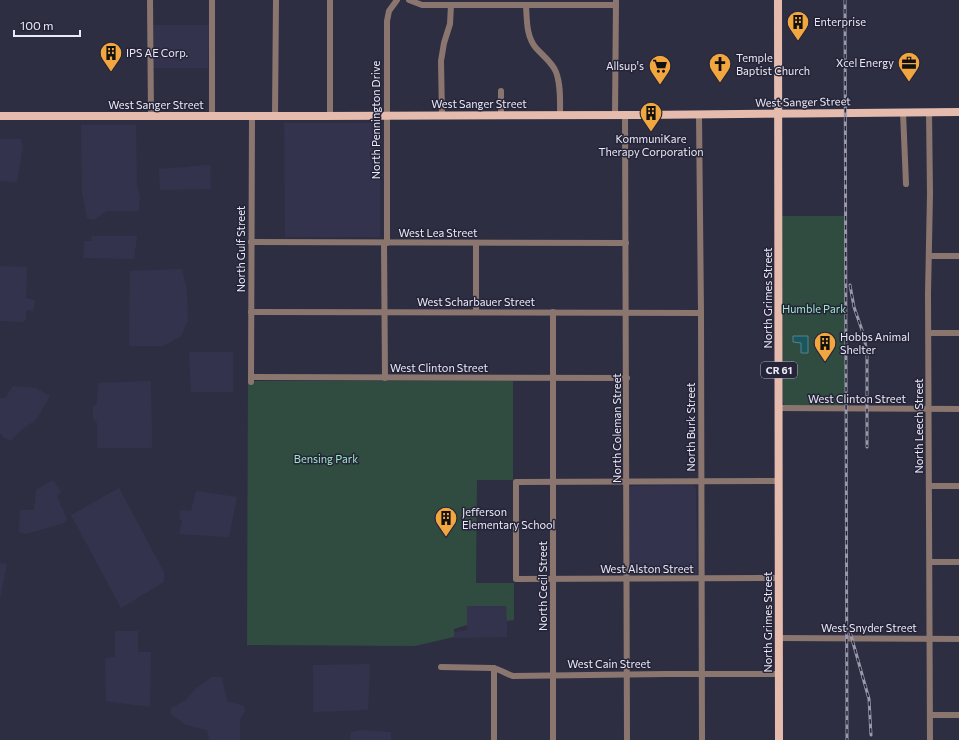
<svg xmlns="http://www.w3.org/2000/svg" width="959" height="740" font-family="Commissioner,sans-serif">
	<rect width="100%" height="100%" fill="#2e2e42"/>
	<!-- built -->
	<g fill="#34334e">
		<path d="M 154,25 L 209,25 L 208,68 L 153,68 Z"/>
		<path d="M 284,123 L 380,123 L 380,237 L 285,237 Z"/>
		<path d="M 81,125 L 136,125 L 137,187 L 140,196 L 139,211 L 107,211 L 94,220 L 87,218 L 82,192 Z"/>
		<path d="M 0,139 L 21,139 L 23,146 L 17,182 L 0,181 Z"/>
		<path d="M 210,165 L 211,189 L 160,190 L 159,169 Z"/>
		<path d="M 91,236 L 137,236 L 134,259 L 83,258 L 84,241 L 92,241 Z"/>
		<path d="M 0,266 L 27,267 L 26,298 L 35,300 L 33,311 L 26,310 L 26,320 L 22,322 L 0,321 Z"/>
		<path d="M 182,269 L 187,291 L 188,320 L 181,336 L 163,346 L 129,346 L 130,271 Z"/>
		<path d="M 189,352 L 233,352 L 233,392 L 191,392 Z"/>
		<path d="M 151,381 L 152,448 L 97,448 L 97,423 L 93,419 L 93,407 L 97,403 L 98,383 Z"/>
		<path d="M 13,386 L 36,388 L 50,396 L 36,420 L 21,430 L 11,441 L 3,437 L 0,433 L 0,398 L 5,398 Z"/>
		<path d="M 53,480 L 61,492 L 57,496 L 67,519 L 64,523 L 26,534 L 19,532 L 20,510 L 34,510 L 36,490 Z"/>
		<path d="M 693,485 L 696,489 L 697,573 L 696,575 L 630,575 L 630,487 L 633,486 Z"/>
		<path d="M 119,488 L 164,572 L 164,582 L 121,608 L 71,515 Z"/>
		<path d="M 196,491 L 237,497 L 229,537 L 179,534 L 182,520 L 179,519 L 180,510 L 191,511 Z"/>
		<path d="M 0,563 L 7,564 L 0,599 Z"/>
		<path d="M 467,606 L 507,606 L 507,637 L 454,638 L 454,632 L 467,630 Z"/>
		<path d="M 115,631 L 138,631 L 138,652 L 151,652 L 150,707 L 106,701 L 105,658 L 115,657 Z"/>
		<path d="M 370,664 L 368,710 L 313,712 L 313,665 Z"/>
		<path d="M 212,677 L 222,677 L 227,701 L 244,706 L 245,711 L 240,719 L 240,740 L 209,740 L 207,730 L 186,725 L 171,714 L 171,708 L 186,700 L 196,688 Z"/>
		<path d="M 360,730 L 391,732 L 391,740 L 350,740 L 351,732 Z"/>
	</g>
	<!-- green -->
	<g fill="#304c40">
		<path d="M 782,216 L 845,216 L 846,406 L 784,406 L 783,401 Z"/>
		<path d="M 248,381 L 513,381 L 513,480 L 477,480 L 476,582 L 477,583 L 514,583 L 514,620 L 507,621 L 506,606 L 467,606 L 467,625 L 454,629 L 454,637 L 415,646 L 247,645 Z"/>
	</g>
	<!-- water -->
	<path fill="#19565d" stroke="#57828b" d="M 793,336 L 808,336 L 808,353 L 801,353 L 801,343 L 793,342 Z"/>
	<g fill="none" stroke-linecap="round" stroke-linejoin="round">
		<!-- minor -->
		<g stroke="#8a766f" stroke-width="6">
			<path d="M 150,0 L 151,115"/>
			<path d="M 330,0 L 330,115"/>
			<path d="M 409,0 L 422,5 L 616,5"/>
			<path d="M 526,5 C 527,20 526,36 536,48 C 543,56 552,62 556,72 C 561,85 560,101 560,115"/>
			<path d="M 501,91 L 501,115"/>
			<path d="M 903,112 L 906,184"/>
			<path d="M 929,112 L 930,194 L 928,294 L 930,740"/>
			<path d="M 275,115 L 276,0"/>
			<path d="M 442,115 L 441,61 L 444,43 L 450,24 L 451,5"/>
			<path d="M 615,115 L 616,0"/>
			<path d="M 625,115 L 627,740"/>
			<path d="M 699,115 L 701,313 L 702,740"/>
			<path d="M 212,116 L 212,0"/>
			<path d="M 251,242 L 626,243"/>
			<path d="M 384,243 L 385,378"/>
			<path d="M 387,243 L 387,21 L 389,11 L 397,0"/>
			<path d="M 929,256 L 959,256"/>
			<path d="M 251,312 L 701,313"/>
			<path d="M 476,312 L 476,243"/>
			<path d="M 553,312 L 553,740"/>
			<path d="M 929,333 L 959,333"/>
			<path d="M 251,377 L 627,378"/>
			<path d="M 251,382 L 252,115"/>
			<path d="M 779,408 L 959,409"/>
			<path d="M 929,486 L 959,486"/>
			<path d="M 930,562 L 959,562"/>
			<path d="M 779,578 L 516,579 L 516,482 L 779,481"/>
			<path d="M 779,638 L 959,639"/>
			<path d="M 441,667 L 492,668 C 500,669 506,674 513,676 L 666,674 L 779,674"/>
			<path d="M 494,668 L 494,740"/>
			<path d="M 930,715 L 959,715"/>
		</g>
		<!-- major -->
		<g stroke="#e5bbad" stroke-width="8">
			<path d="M 778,0 L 779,740"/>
			<path d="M 0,116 C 214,116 427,116 641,115 C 747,115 853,112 959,112"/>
		</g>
		<!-- rail casing -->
		<g stroke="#99a" stroke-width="3">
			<g id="rail">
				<path d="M 845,0 L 847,740"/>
				<path d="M 850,285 L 854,307 L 863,333 L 867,352 L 867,447"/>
				<path d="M 850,632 L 869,699 L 871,735"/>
			</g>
		</g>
		<!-- rail -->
		<use href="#rail" stroke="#252438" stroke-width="1.5" stroke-dasharray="4.5" stroke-linecap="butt"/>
	</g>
	<!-- icons -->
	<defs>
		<g id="building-pin" transform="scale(1.15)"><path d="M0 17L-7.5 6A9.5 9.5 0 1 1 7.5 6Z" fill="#f1a640" stroke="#252438"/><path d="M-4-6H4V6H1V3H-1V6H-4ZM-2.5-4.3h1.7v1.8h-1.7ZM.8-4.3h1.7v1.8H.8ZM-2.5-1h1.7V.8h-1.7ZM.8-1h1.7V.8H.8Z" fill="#111"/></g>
		<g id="office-pin" transform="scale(1.15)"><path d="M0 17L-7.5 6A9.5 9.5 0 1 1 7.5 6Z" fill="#f1a640" stroke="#252438"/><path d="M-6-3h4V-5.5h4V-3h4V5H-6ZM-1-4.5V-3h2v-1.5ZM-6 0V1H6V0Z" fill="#111"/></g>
		<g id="church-pin" transform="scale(1.15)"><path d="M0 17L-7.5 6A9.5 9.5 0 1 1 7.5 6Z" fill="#f1a640" stroke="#252438"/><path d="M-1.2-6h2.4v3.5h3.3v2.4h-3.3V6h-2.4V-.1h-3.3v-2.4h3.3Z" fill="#111"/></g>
		<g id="supermarket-pin" transform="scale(1.15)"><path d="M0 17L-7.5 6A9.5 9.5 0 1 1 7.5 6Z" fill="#f1a640" stroke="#252438"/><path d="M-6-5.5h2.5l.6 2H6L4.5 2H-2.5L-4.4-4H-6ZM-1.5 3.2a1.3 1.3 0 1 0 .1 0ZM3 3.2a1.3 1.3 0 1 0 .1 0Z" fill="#111"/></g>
	</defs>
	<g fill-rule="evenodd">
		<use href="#building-pin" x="798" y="22"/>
		<use href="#building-pin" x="111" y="53"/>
		<use href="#office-pin" x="909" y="63"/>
		<use href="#church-pin" x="720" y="64"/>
		<use href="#supermarket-pin" x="660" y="66"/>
		<use href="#building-pin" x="651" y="113"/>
		<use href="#building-pin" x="825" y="343"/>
		<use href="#building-pin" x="446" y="518"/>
	</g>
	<g text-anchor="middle" stroke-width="3" stroke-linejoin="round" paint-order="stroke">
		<!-- shield labels -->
		<rect fill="#252438" stroke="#aeaebe" stroke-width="1" x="761" y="362" width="36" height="16" rx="3"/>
		<g font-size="10" font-weight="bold" fill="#e9e9f7">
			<text x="779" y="374">CR 61</text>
		</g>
		<!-- poi labels -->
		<g font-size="11" fill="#e9e9f7" stroke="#252438" text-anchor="start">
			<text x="814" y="26">Enterprise</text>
			<text x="126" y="57">IPS AE Corp.</text>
			<text x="736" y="62">Temple<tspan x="736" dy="13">Baptist Church</tspan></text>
			<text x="894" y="67" text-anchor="end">Xcel Energy</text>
			<text x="644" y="70" text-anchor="end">Allsup's</text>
			<text x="651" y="143" text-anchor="middle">KommuniKare<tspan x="651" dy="13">Therapy Corporation</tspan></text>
			<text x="840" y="341">Hobbs Animal<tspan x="840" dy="13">Shelter</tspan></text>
			<text x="462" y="516">Jefferson<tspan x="462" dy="13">Elementary School</tspan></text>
		</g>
		<!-- street labels -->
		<g font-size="11" fill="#e9e9f7" stroke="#252438">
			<text transform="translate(803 102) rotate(-1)" y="4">West Sanger Street</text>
			<text x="479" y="108">West Sanger Street</text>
			<text x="156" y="109">West Sanger Street</text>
			<text transform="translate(376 120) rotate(-90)" y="4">North Pennington Drive</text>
			<text x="438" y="237">West Lea Street</text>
			<text transform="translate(241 249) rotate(-90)" y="4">North Gulf Street</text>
			<text transform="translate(768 298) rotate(-90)" y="4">North Grimes Street</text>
			<text x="476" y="306">West Scharbauer Street</text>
			<text x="439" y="372">West Clinton Street</text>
			<text x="857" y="403">West Clinton Street</text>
			<text transform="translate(919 426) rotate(-90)" y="4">North Leech Street</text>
			<text transform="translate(691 427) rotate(-90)" y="4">North Burk Street</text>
			<text transform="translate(617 428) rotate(-90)" y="4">North Coleman Street</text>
			<text x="647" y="573">West Alston Street</text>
			<text transform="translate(543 586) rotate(-90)" y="4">North Cecil Street</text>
			<text transform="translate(768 622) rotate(-90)" y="4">North Grimes Street</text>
			<text x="869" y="632">West Snyder Street</text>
			<text x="609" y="668">West Cain Street</text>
		</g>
		<!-- park labels -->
		<g font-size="11" fill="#9be8c5" stroke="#252438">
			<text x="814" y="313">Humble Park</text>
			<text x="326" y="463">Bensing Park</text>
		</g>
	</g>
	<!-- scale -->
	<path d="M14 30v6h66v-6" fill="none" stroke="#e9e9f7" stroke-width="2"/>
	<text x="20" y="30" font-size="12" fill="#e9e9f7" stroke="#252438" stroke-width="3" paint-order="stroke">100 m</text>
</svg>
